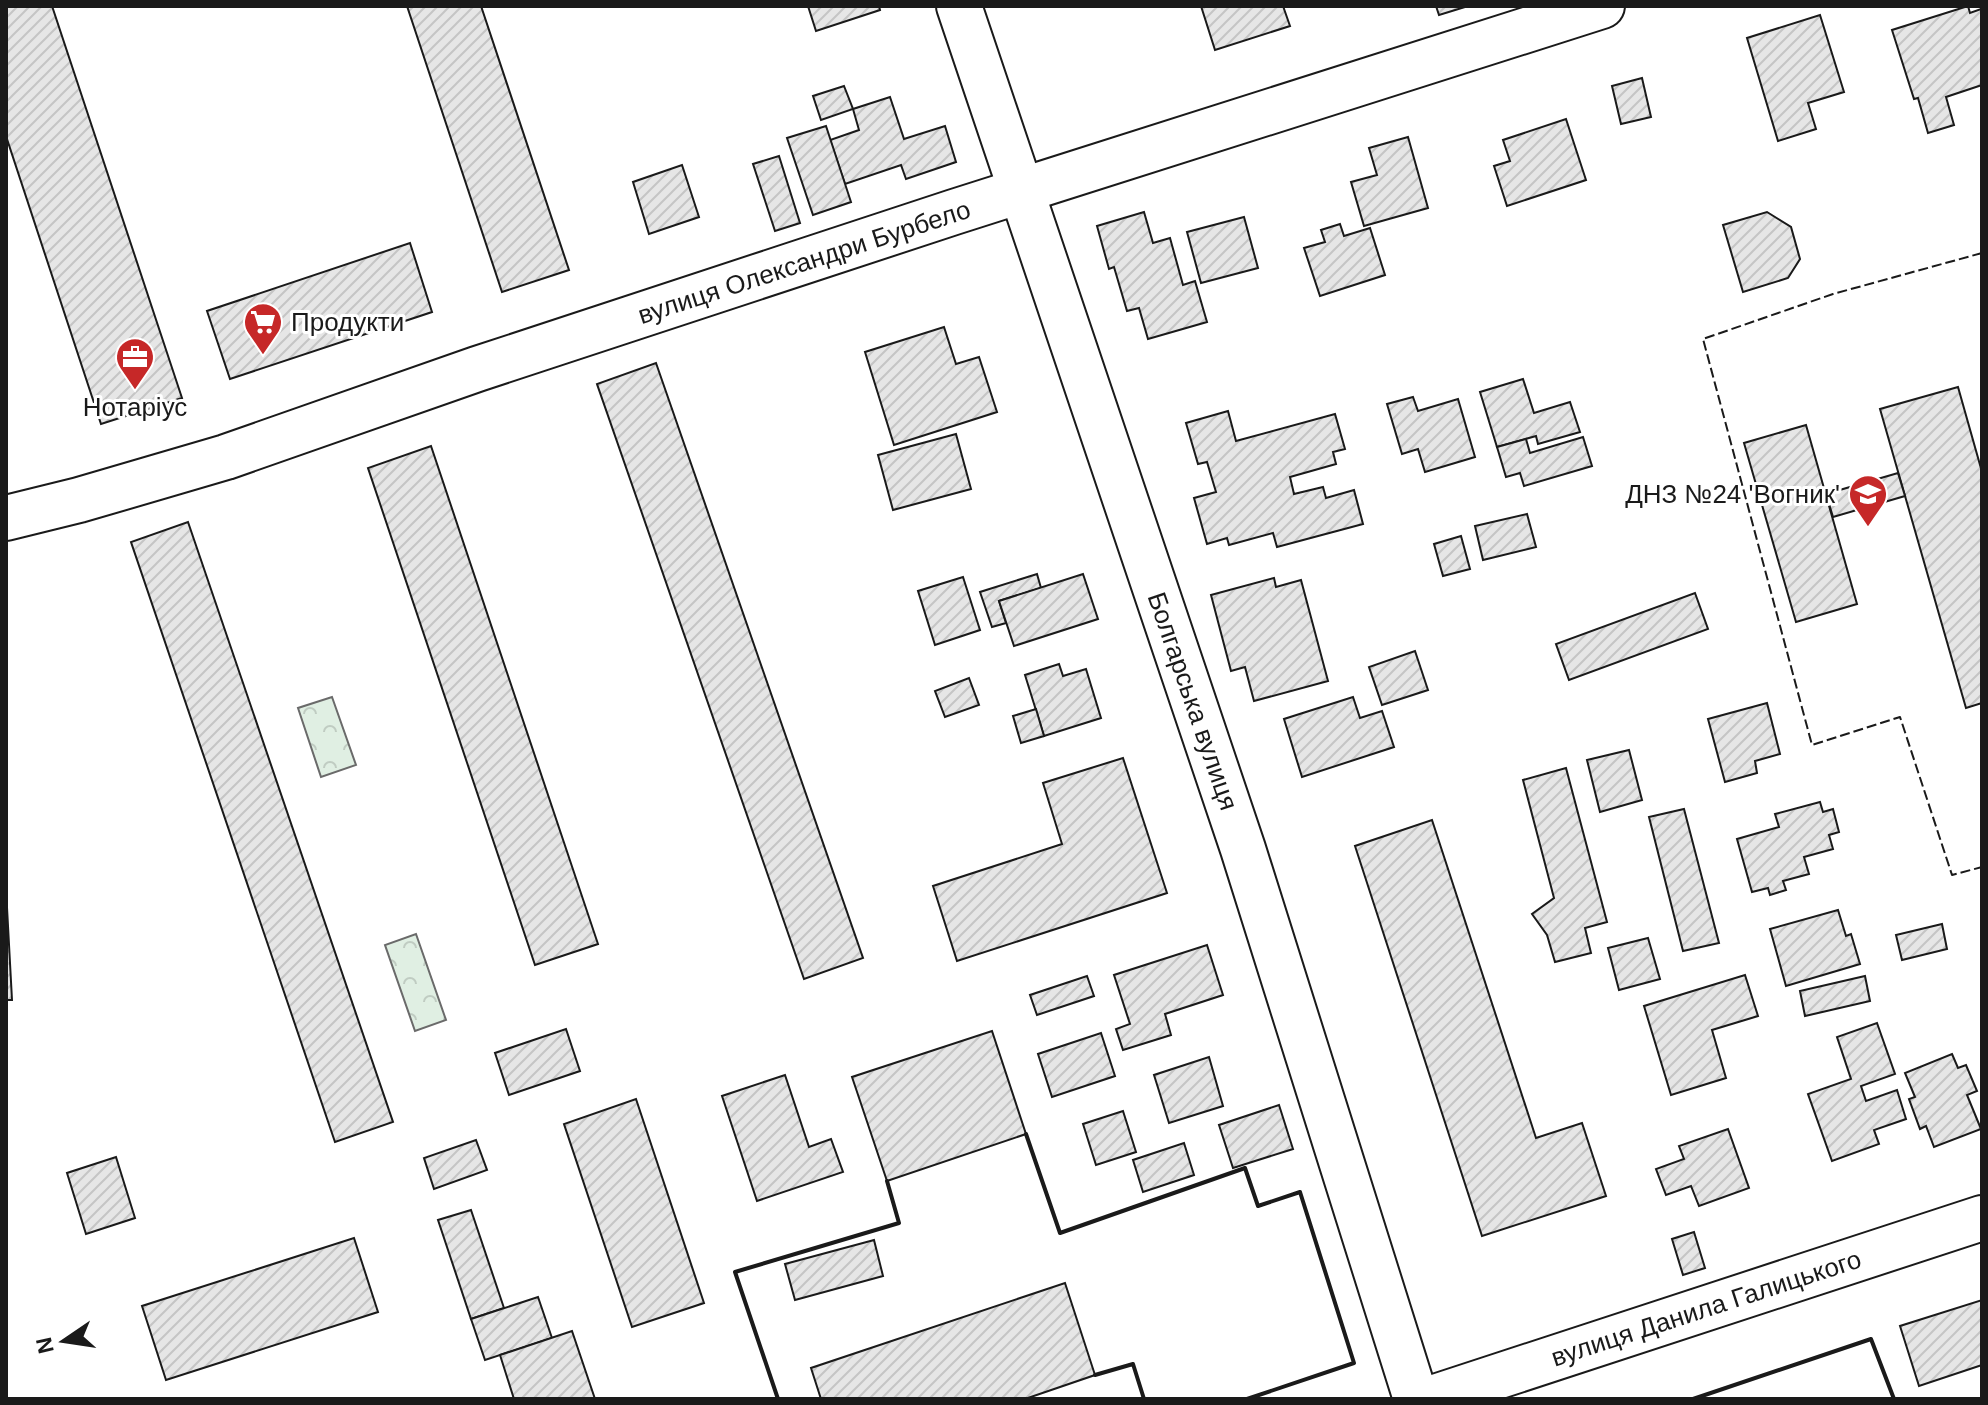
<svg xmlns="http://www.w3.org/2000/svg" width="1988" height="1405" font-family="Helvetica,sans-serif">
	<defs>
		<pattern id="park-crowns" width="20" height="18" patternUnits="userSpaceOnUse" patternTransform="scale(2)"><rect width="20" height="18" fill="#e0efe3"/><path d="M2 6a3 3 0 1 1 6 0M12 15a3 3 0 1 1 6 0" fill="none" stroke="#c0ccc2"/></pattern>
		<pattern id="building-hatch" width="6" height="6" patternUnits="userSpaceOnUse" patternTransform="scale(2)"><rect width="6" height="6" fill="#e6e6e6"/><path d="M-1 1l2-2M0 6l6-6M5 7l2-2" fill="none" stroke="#c5c5c5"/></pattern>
	</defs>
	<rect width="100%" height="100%" fill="#fff"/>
	<!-- park -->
	<g fill="url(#park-crowns)" stroke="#6a6a6a" stroke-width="2">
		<path d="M 332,697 L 356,765 L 321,777 L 298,708 Z"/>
		<path d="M 416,934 L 446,1020 L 415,1031 L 385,945 Z"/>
	</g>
	<!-- building -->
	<g fill="url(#building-hatch)" stroke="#1a1a1a" stroke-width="2">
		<path d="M 6,6 L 52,6 L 182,398 L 101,424 L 6,136 Z"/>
		<path d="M 407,6 L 481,6 L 569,270 L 502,292 Z"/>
		<path d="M 808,6 L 879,6 L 880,10 L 816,31 Z"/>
		<path d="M 1201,6 L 1283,6 L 1290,26 L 1215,50 Z"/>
		<path d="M 1436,6 L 1464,6 L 1465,7 L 1439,15 Z"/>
		<path d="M 1968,6 L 1970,13 L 1981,9 L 1982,12 L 1982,85 L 1946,97 L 1954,125 L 1928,133 L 1918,98 L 1914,99 L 1892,30 Z"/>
		<path d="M 1820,15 L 1844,92 L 1808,103 L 1816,129 L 1778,141 L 1747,38 Z"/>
		<path d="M 1642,78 L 1651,117 L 1621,124 L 1612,86 Z"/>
		<path d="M 844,86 L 853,109 L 821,120 L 813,96 Z"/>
		<path d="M 890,97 L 904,139 L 945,126 L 956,162 L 906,179 L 901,165 L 845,184 L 830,140 L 859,130 L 853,109 Z"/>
		<path d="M 1566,119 L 1586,180 L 1507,206 L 1494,166 L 1510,161 L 1503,140 Z"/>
		<path d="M 826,126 L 851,202 L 813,215 L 787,138 Z"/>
		<path d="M 1408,137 L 1428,208 L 1364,226 L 1351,182 L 1377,175 L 1369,148 Z"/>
		<path d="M 779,156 L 800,223 L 775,231 L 753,164 Z"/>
		<path d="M 682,165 L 699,217 L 649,234 L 633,182 Z"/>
		<path d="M 1144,212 L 1153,243 L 1170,238 L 1183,285 L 1195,281 L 1207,322 L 1148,339 L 1139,308 L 1127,311 L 1114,267 L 1109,269 L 1097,226 Z"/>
		<path d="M 1767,212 L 1791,227 L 1800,259 L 1788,278 L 1743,292 L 1723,225 Z"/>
		<path d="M 1244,217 L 1258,268 L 1201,283 L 1187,232 Z"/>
		<path d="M 1340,224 L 1344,236 L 1370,228 L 1385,275 L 1320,296 L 1304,248 L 1325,242 L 1321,230 Z"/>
		<path d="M 410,243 L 432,312 L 230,379 L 207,311 Z"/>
		<path d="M 944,327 L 956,364 L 979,357 L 997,412 L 894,445 L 865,352 Z"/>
		<path d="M 656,363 L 863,958 L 804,979 L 597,384 Z"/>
		<path d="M 1523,379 L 1534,413 L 1570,402 L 1580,432 L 1538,444 L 1536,436 L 1497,447 L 1480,392 Z"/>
		<path d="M 1958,387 L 1982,472 L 1982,703 L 1966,708 L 1880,409 Z"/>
		<path d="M 1413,397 L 1418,411 L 1458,399 L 1475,457 L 1425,472 L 1418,449 L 1402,454 L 1387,404 Z"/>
		<path d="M 1228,411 L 1236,441 L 1335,414 L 1345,449 L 1333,452 L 1336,464 L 1290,477 L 1294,494 L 1323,487 L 1326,498 L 1354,490 L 1363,524 L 1277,547 L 1273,533 L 1229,545 L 1227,538 L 1207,544 L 1194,498 L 1216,492 L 1207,462 L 1198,464 L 1186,423 Z"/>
		<path d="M 1806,425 L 1857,604 L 1796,622 L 1744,443 Z"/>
		<path d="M 956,434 L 971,489 L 893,510 L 878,455 Z"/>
		<path d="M 1583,437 L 1592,466 L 1524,486 L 1520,473 L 1506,477 L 1497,447 L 1526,439 L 1530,453 Z"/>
		<path d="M 431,446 L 598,944 L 535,965 L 368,468 Z"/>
		<path d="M 1898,473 L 1905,496 L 1833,517 L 1826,494 Z"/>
		<path d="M 1527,514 L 1536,547 L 1483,560 L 1475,526 Z"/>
		<path d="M 188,522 L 393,1122 L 335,1142 L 131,542 Z"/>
		<path d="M 1461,536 L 1470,569 L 1443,576 L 1434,544 Z"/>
		<path d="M 1037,574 L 1041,588 L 999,601 L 1006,623 L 992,627 L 980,592 Z"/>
		<path d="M 1083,574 L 1098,619 L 1014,646 L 999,601 Z"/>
		<path d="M 963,577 L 980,630 L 935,645 L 918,591 Z"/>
		<path d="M 1274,578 L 1276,587 L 1301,580 L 1328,681 L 1254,701 L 1245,667 L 1231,671 L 1211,595 Z"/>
		<path d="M 1695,593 L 1708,629 L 1569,680 L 1556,644 Z"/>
		<path d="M 1415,651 L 1428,690 L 1382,705 L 1369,667 Z"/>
		<path d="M 1059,664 L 1063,676 L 1086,669 L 1101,718 L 1044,736 L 1025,675 Z"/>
		<path d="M 969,678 L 979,705 L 945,717 L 935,691 Z"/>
		<path d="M 1353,697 L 1360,718 L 1382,711 L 1394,747 L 1302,777 L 1284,719 Z"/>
		<path d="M 1767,703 L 1780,754 L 1755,761 L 1757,773 L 1725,782 L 1708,719 Z"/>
		<path d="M 1036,709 L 1044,736 L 1021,743 L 1013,716 Z"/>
		<path d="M 1629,750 L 1642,800 L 1600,812 L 1587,760 Z"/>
		<path d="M 1123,758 L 1167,893 L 957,961 L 933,886 L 1062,844 L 1043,783 Z"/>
		<path d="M 1566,768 L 1607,922 L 1585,928 L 1591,953 L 1555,962 L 1547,935 L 1532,914 L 1554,898 L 1523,780 Z"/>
		<path d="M 1820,802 L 1823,812 L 1833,809 L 1839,832 L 1829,835 L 1833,849 L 1804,857 L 1809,874 L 1783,881 L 1786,890 L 1770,895 L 1768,888 L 1752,892 L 1737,839 L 1779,827 L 1775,814 Z"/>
		<path d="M 1684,809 L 1719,943 L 1683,951 L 1649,817 Z"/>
		<path d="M 1432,820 L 1536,1138 L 1582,1123 L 1606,1196 L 1482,1236 L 1355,846 Z"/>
		<path d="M 6,889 L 12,1000 L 6,1000 Z"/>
		<path d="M 1838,910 L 1846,936 L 1851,934 L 1860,964 L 1786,986 L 1770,929 Z"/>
		<path d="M 1942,924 L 1947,949 L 1902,960 L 1896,935 Z"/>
		<path d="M 1648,938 L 1660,979 L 1619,990 L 1608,948 Z"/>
		<path d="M 1207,945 L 1223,995 L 1165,1014 L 1171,1035 L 1123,1050 L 1116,1029 L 1130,1024 L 1114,975 Z"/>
		<path d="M 1745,975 L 1758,1016 L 1712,1030 L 1726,1078 L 1671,1095 L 1644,1006 Z"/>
		<path d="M 1087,976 L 1094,996 L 1037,1015 L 1030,995 Z"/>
		<path d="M 1865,976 L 1870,1001 L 1805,1016 L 1800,991 Z"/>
		<path d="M 1877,1023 L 1895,1074 L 1861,1086 L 1866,1101 L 1897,1090 L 1906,1119 L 1874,1130 L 1879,1144 L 1832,1161 L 1808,1094 L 1851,1079 L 1837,1037 Z"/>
		<path d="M 566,1029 L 580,1071 L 509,1095 L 495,1053 Z"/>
		<path d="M 992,1031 L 1026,1134 L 887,1181 L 852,1077 Z"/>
		<path d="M 1101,1033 L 1115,1076 L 1052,1097 L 1038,1054 Z"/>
		<path d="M 1952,1054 L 1958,1068 L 1966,1065 L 1977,1091 L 1967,1095 L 1981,1129 L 1934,1147 L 1926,1126 L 1920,1129 L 1909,1099 L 1915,1097 L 1905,1073 Z"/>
		<path d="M 1209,1057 L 1223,1106 L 1169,1123 L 1154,1075 Z"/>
		<path d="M 785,1075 L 809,1147 L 831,1139 L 843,1172 L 757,1201 L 722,1096 Z"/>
		<path d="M 636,1099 L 704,1303 L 632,1327 L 564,1124 Z"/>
		<path d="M 1279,1105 L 1293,1149 L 1233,1168 L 1219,1125 Z"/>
		<path d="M 1123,1111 L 1136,1152 L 1096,1165 L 1083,1124 Z"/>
		<path d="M 1728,1129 L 1749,1188 L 1699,1206 L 1691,1186 L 1666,1195 L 1656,1169 L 1684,1159 L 1679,1146 Z"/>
		<path d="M 476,1140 L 487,1170 L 434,1189 L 424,1158 Z"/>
		<path d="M 1184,1143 L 1194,1175 L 1143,1192 L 1133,1160 Z"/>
		<path d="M 116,1157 L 135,1218 L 86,1234 L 67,1173 Z"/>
		<path d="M 471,1210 L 504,1308 L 471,1319 L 438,1220 Z"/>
		<path d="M 1694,1232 L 1705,1268 L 1683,1275 L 1672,1239 Z"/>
		<path d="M 354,1238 L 378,1312 L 166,1380 L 142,1306 Z"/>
		<path d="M 874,1240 L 883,1276 L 795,1300 L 785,1264 Z"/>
		<path d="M 1065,1283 L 1095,1375 L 1025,1399 L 821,1399 L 811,1368 Z"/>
		<path d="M 538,1297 L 552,1338 L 485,1360 L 471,1319 Z"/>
		<path d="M 1982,1300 L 1982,1365 L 1919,1386 L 1900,1326 Z"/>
		<path d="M 572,1331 L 595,1399 L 514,1399 L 500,1355 Z"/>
	</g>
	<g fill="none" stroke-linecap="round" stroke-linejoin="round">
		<!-- minor casing -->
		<g stroke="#1a1a1a" stroke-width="48">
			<g id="minor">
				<path d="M 959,6 L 1243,849 L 1416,1399"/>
				<path d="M 6,518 L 79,500 L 226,457 L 477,369 L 954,212 L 1602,6"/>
			</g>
		</g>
		<!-- major casing -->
		<g stroke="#1a1a1a" stroke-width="48">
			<path id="major" d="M 1429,1399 L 1982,1218"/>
		</g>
		<!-- minor -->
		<use href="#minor" stroke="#fff" stroke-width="44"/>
		<!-- major -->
		<use href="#major" stroke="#fff" stroke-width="44"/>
		<!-- fence -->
		<path stroke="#1a1a1a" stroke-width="2" stroke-dasharray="10 4" stroke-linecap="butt" d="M 1982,253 L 1833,294 L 1703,339 L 1812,745 L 1900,717 L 1952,875 L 1982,867"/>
		<!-- wall -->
		<g stroke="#1a1a1a" stroke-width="4">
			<path d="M 1026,1134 L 1060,1233 L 1245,1168 L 1258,1206 L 1300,1192 L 1354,1363 L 1247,1399"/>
			<path d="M 1095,1375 L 1133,1364 L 1144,1399"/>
			<path d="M 778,1399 L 735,1272 L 899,1223 L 887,1181"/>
			<path d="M 1693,1399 L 1871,1339 L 1894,1399"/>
		</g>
	</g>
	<!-- icons -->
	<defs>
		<g id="supermarket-pin" transform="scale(2)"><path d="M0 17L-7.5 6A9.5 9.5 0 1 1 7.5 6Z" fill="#c62828" stroke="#fff"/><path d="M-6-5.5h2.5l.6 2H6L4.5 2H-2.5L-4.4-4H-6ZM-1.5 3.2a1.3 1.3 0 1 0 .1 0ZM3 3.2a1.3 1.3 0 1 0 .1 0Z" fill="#fff"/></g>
		<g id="office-pin" transform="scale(2)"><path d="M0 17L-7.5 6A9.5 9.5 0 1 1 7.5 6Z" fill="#c62828" stroke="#fff"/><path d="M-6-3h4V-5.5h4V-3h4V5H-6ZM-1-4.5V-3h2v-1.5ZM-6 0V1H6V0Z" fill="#fff"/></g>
		<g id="school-pin" transform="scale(2)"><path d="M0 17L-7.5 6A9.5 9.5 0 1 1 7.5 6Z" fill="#c62828" stroke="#fff"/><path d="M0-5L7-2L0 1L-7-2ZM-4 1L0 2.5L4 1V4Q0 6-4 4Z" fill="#fff"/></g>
	</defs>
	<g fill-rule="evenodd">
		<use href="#supermarket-pin" x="263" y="322"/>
		<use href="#office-pin" x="135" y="357"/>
		<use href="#school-pin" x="1868" y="494"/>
	</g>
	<g text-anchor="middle" stroke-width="6" stroke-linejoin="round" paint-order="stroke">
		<!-- street labels -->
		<g font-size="26" fill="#1a1a1a" stroke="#fff">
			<text transform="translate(804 262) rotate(-18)" y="9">вулиця Олександри Бурбело</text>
			<text transform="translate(1193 701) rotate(71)" y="9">Болгарська вулиця</text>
			<text transform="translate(1706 1308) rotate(-18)" y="9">вулиця Данила Галицького</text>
		</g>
		<!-- poi labels -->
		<g font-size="26" fill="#1a1a1a" stroke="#fff" text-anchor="start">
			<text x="291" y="331">Продукти</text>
			<text x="135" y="416" text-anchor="middle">Нотаріус</text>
			<text x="1840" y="503" text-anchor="end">ДНЗ №24 'Вогник'</text>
		</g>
	</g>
	<!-- border -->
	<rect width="1988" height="1405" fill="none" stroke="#1a1a1a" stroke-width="16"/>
	<!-- north arrow -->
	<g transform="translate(64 1341) rotate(257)" stroke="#ffffff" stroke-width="6" paint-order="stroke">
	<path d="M0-6L14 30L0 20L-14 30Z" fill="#1a1a1a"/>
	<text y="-12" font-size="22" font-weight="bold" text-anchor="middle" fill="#1a1a1a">N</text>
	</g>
</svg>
